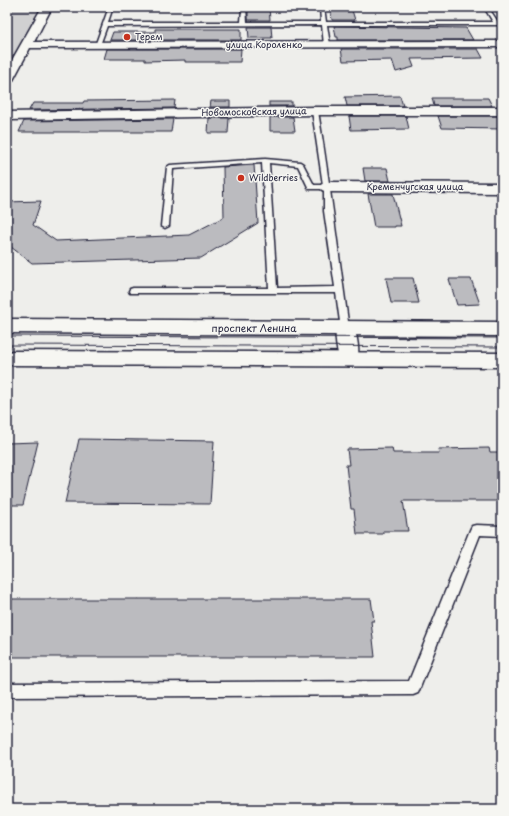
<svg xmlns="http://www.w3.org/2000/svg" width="509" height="816" font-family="'Playpen Sans',sans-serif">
	<rect width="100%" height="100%" fill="#eeeeeb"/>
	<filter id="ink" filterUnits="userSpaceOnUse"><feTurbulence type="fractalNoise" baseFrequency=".025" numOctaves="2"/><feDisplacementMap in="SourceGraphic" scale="8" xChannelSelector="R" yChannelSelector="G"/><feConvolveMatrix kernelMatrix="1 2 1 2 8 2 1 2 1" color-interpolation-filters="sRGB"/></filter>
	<g filter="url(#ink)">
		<!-- green -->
		<path fill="#d0d0d1" stroke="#797986" d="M 7,7 L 47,7 L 7,80 Z"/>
		<!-- building -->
		<g fill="#bbbbbf" stroke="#22223b">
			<path d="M 248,7 L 269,7 L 270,20 L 248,20 Z"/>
			<path d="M 330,7 L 351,7 L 355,20 L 332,20 Z"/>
			<path d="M 334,26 L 466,28 L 473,40 L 338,40 L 338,37 L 336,37 Z"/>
			<path d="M 248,27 L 271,27 L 272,38 L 249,38 Z"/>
			<path d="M 155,29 L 241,29 L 241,40 L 110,40 L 113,32 L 155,32 Z"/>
			<path d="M 107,49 L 241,49 L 240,62 L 185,62 L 185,60 L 145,61 L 145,59 L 104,59 Z"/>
			<path d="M 341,49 L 478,49 L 483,58 L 411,59 L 414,67 L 396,72 L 392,60 L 343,61 Z"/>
			<path d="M 400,96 L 403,106 L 347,106 L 345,97 Z"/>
			<path d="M 432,98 L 488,98 L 492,106 L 434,106 Z"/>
			<path d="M 175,100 L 174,108 L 29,110 L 33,103 L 83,103 L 84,101 Z"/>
			<path d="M 211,101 L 230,101 L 230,107 L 210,107 Z"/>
			<rect x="269" y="102" width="23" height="4"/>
			<path d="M 349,116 L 406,116 L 409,129 L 351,130 Z"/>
			<path d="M 438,116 L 498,116 L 502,123 L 502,129 L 442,128 Z"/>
			<path d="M 270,117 L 293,117 L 295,131 L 270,131 Z"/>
			<path d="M 209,118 L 229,118 L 228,133 L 208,133 Z"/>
			<path d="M 173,119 L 171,132 L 19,132 L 24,121 Z"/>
			<path d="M 254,165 L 258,223 L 201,258 L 32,263 L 7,244 L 7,202 L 41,201 L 33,225 L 56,241 L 189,235 L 224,217 L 223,167 Z"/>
			<path d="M 363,168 L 387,168 L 390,181 L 365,181 Z"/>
			<path d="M 368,194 L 393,194 L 401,226 L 395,226 L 395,227 L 374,227 Z"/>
			<path d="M 386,278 L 413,278 L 419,303 L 391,303 Z"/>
			<path d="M 449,279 L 471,279 L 480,304 L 457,305 Z"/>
			<path d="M 79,439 L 214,441 L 210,504 L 65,503 Z"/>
			<path d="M 38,442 L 23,505 L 7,505 L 7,443 Z"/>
			<path d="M 392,448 L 393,453 L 439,453 L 438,449 L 489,448 L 490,452 L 502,452 L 502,501 L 403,501 L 408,531 L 383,531 L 383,534 L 357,534 L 354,509 L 351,509 L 346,465 L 349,465 L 347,449 Z"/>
			<path d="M 7,599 L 371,599 L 374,621 L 371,621 L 375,657 L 7,657 Z"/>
		</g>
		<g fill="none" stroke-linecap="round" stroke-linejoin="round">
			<!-- service casing -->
			<g stroke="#22223b" stroke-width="3">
				<g id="service">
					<path d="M 109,7 L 113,7 L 108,22 L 241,22 L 242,7 L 246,7 L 247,22 L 321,22 L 320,7 L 324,7 L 326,22 L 493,22 L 484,7 L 488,7 L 498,22 L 502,21 L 502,25 L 327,25 L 330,45 L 327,47 L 324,45 L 322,25 L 107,26 L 100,45 L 95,46 Z"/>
					<path d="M 315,109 L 318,111 C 330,184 339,257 349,329 L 348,331 L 345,332 L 341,329 L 336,293 L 130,293 L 129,291 L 130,289 L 133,288 L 269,288 L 262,163 L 173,169 L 169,226 L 165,228 L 161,226 L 167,167 L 170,165 L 265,159 L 300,162 L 303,164 L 314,185 L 323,185 L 312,111 ZM 269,163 L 298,166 L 309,189 L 324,189 L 324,211 L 335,287 L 277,288 Z"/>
					<path d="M 476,525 L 502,526 L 502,536 L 480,535 L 418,693 L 413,695 L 7,697 L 7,683 L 409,681 L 470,530 L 472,526 Z"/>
				</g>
			</g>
			<!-- minor casing -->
			<g stroke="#22223b" stroke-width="3">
				<g id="minor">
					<path d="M 42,7 L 52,7 L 34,42 L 502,41 L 502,47 L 30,48 L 13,80 L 11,83 L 7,84 L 7,69 Z"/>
					<path d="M 315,107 L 502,107 L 502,115 L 315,115 L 7,120 L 7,112 Z"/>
					<path d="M 327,182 L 502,183 L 502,193 L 327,192 L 322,190 L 319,187 L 322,184 Z"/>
					<path d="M 345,323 L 352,324 C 357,333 361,355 356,364 L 349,366 L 342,364 C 337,355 333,333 338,324 Z"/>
				</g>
			</g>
			<!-- primary casing -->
			<g stroke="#22223b" stroke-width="3">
				<g id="primary">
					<path d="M 7,319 L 502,322 L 502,336 L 7,333 Z"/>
					<path d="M 7,351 L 502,353 L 502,367 L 7,365 Z"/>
				</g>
			</g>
			<!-- service -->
			<use href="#service" fill="#f6f6f2" fill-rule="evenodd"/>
			<!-- minor -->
			<use href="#minor" fill="#f6f6f2" fill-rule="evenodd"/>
			<!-- primary -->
			<use href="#primary" fill="#f6f6f2" fill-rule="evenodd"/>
			<!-- tram -->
			<g stroke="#22223b" stroke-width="1">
				<path d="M 7,336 L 502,338"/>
				<path d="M 7,345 L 502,347"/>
			</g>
		</g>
	</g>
	<!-- markers -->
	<g fill="#c8321e" stroke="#f6f6f2" stroke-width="1.5">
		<circle cx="127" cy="37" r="4"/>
		<circle cx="241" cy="178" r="4"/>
	</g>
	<g text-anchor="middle" stroke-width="3" stroke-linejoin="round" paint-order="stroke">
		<!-- far-poi labels -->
		<g font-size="9" fill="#22223b" stroke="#f6f6f2" text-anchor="start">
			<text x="135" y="40">Терем</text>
			<text x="249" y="181">Wildberries</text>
		</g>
		<!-- far-street labels -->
		<g font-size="9" fill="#22223b" stroke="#f6f6f2">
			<text x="264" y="48">улица Короленко</text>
			<text transform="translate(254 112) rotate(-1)" y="3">Новомосковская улица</text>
			<text x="415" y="190">Кременчугская улица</text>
		</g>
		<!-- street labels -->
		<g font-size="10" fill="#22223b" stroke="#f6f6f2">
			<text x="254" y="332">проспект Ленина</text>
		</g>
	</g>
	<!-- margin -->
	<rect width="509" height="816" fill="none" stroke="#f6f6f2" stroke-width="24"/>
	<rect x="12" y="12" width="485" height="792" fill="none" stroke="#22223b" stroke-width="1.5" filter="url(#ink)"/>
</svg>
